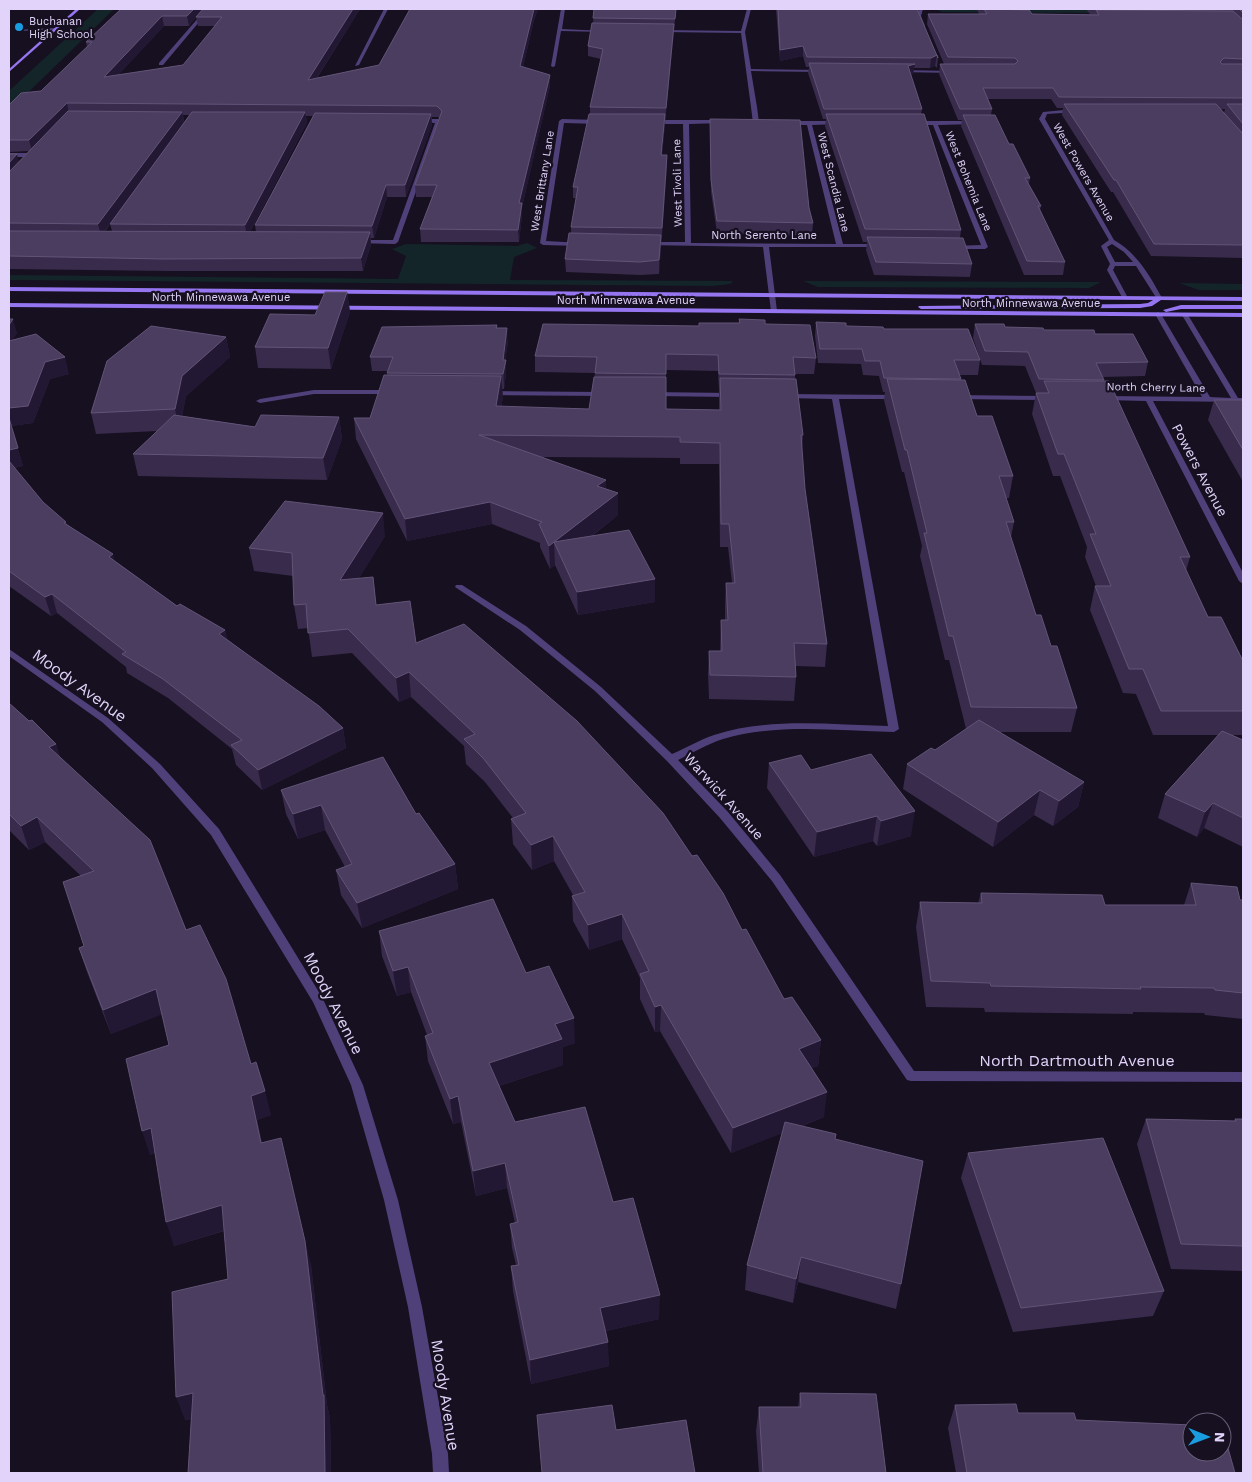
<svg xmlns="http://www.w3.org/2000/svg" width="1252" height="1482" font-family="'Work Sans',sans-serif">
	<rect width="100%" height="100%" fill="#161020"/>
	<!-- green -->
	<g fill="#132529">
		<path d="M 98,9 L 114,9 L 9,111 L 9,91 Z"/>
		<path d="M 935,9 L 1127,9 L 1120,13 L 942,12 Z"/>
		<path d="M 527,243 L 537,248 L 514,257 L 510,280 L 733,281 L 730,284 L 712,286 L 9,280 L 9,275 L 398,279 L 406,256 L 392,249 L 406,244 L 517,246 Z"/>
		<path d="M 803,281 L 1101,282 L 1089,288 L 818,287 Z"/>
		<path d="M 1179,283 L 1243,284 L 1243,290 L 1199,290 Z"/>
	</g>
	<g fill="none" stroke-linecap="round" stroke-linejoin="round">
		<!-- lane -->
		<g fill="#50407a" fill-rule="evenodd">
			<path d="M 55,28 L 57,30 L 16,31 L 14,30 Z"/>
			<path d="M 754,105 L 757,107 L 759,123 L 756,125 L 753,123 L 751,107 Z"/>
		</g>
		<!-- street -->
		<g fill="#50407a" fill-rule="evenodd">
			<path d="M 206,9 L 210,9 L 163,65 L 159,65 L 159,63 Z"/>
			<path d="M 384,9 L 388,9 L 359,65 L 355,66 Z"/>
			<path d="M 561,9 L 565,9 L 562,29 L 606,31 L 604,32 L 561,31 L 555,66 L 553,67 L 551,66 Z"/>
			<path d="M 747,9 L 751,9 L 745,32 L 751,69 L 821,70 L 823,71 L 821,72 L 751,71 L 757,107 L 754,109 L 751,107 L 741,33 L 661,32 L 659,31 L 661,30 L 741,31 Z"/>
			<path d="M 919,9 L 923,9 L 921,16 L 925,26 L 921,26 L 917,16 Z"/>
			<path d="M 900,70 L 953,71 L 955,72 L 953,73 L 898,72 Z"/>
			<path d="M 1075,109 L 1077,112 L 1047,114 L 1045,119 L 1114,240 C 1137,253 1150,276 1162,298 L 1161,299 L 1157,299 L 1136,266 L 1115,266 L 1113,270 L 1128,298 L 1123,299 L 1107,270 L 1110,264 L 1101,246 L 1109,240 L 1039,119 L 1043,112 ZM 1112,244 L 1124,252 L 1133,262 L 1115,262 L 1107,247 Z"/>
			<path d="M 419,119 L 438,119 L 441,121 L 398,242 L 395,244 L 355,243 L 354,242 L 357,240 L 393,240 L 435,123 L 417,122 Z"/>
			<path d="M 562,119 L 599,120 L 602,122 L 599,124 L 564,123 L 546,241 L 582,243 L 583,244 L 580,246 L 543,245 L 540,243 L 559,121 Z"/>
			<path d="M 722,120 L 724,123 L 689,124 L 691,243 L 836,244 L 807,125 L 786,125 L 783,123 L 786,121 L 839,121 L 841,124 L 812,125 L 843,244 L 880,244 L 882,245 L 882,247 L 769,247 L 777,311 L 774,313 L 771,311 L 763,247 L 647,245 L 646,244 L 649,242 L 685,242 L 683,124 L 651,124 L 648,122 L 651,120 Z"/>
			<path d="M 974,121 L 976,124 L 938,125 L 988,247 L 985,249 L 954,249 L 951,247 L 952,246 L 981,245 L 933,125 L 914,125 L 911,123 L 914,121 Z"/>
			<path d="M 9,153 L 35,153 L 38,155 L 35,157 L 9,157 Z"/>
			<path d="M 1158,312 L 1161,314 L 1210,397 L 1231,398 L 1182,315 L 1183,314 L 1188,315 L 1238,398 L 1243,398 L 1243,402 L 1153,401 L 1243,573 L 1243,584 L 1239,581 L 1146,401 L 1105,400 L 1101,398 L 1105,396 L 1202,397 L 1155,314 Z"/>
			<path d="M 314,390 L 391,390 L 395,392 L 391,394 L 314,394 L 260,403 L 256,401 L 260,399 Z"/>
			<path d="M 488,391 L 604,392 L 608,394 L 604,396 L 491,395 L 487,393 Z"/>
			<path d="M 650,392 L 731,393 L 735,395 L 731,397 L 653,396 L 650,396 Z"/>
			<path d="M 783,394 L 899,395 L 903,397 L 899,399 L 839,399 L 899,729 L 894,732 C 838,731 777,723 723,739 C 707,744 693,753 678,760 L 728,812 L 780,875 L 914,1071 L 1243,1072 L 1243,1082 L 911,1081 L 907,1080 L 772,881 L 720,818 L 667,761 L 595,691 L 520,630 L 455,587 L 456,585 L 462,585 L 526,626 L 601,687 L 672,754 C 686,748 699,740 714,735 C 769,717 831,725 888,726 L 832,399 L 786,398 L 782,396 Z"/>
			<path d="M 955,395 L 1048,396 L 1052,398 L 1048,400 L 958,399 L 955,399 Z"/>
			<path d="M 9,649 L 108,718 L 160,764 L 219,829 L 322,997 L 363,1085 L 398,1200 L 422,1307 L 448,1454 L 449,1473 L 433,1473 L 432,1454 L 408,1307 L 384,1200 L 351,1085 L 313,1002 L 211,835 L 152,768 L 102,722 L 9,656 Z"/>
		</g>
		<!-- secondary -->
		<g fill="#9575f0" fill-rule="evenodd">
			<path d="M 76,9 L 80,9 L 9,72 L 9,69 Z"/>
			<path d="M 9,287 L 1243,297 L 1243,301 L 1161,300 L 1152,306 L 1140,308 L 921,309 L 918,307 L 919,306 L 1140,304 L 1148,303 L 1153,300 L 9,291 Z"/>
			<path d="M 9,303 L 1243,313 L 1243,317 L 9,307 Z"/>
			<path d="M 1181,305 L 1243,305 L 1243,309 L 1181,309 L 1166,312 L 1163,310 Z"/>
		</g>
	</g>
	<!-- wall -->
	<g fill="#392b4c" fill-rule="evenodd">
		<path d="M 121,9 L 360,9 L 317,78 L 379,65 L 410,9 L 538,9 L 534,20 L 523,67 L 550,75 L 550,86 L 522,207 L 522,215 L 519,242 L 421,242 L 420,229 L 432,197 L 416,197 L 415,185 L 439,118 L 438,117 L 432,117 L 432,125 L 406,197 L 387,197 L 374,238 L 371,238 L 371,245 L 363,271 L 167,271 L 9,269 L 9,154 L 19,162 L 29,151 L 9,152 L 9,105 L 41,91 L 87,47 L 86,42 ZM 196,17 L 198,26 L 215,26 L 183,65 L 118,75 L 164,26 L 189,26 ZM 183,115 L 189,115 L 184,122 ZM 306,116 L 313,116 L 255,225 L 256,232 L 250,232 L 307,123 ZM 110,224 L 112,231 L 105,231 L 107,229 Z"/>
		<path d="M 594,9 L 676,9 L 662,155 L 667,166 L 659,274 L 640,275 L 566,272 L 565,259 L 571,233 L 571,227 L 576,198 L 573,198 L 573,187 L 590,114 L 590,107 L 601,59 L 588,56 L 588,46 L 593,23 Z"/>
		<path d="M 776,9 L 917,9 L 938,58 L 937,68 L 935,66 L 930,68 L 914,68 L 913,74 L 911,75 L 922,109 L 921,114 L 961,230 L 960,238 L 972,264 L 970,277 L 874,275 L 866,250 L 867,242 L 863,242 L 825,126 L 826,119 L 823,119 L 808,73 L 809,67 L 806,67 L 803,56 L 780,61 Z"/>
		<path d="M 977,9 L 1024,9 L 1024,10 L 1032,14 L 1090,14 L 1086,9 L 1243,9 L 1243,258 L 1151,256 L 1113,192 L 1111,192 L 1062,115 L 1063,108 L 1057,108 L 1051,99 L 988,99 L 992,109 L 991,115 L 1030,178 L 1029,184 L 1041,206 L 1040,210 L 1065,262 L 1063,275 L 1024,275 L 961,126 L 962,120 L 958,120 L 939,74 L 940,64 L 944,64 L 927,24 L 928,14 L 983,14 L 979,14 ZM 1221,109 L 1225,109 L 1224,113 Z"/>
		<path d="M 710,119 L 809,208 L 813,223 L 812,236 L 717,233 L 711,192 Z"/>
		<path d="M 347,292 L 350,312 L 331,369 L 258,368 L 255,347 L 315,315 Z"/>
		<path d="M 9,319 L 17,333 L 11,341 L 69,374 L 50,379 L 33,423 L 11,426 L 23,466 L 14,468 L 43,502 L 67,524 L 115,561 L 177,606 L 225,630 L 227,639 L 343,728 L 346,748 L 262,790 L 236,765 L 232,749 L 168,698 L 127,673 L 126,667 L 57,613 L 51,616 L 9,586 Z"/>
		<path d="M 739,319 L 765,324 L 816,358 L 814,374 L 795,374 L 795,379 L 803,435 L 802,452 L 805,489 L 827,644 L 825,667 L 796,666 L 796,677 L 794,701 L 709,699 L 708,675 L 709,651 L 720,651 L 721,620 L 725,620 L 725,606 L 726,583 L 732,583 L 728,547 L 720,547 L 719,464 L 680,464 L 680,458 L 542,457 L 606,489 L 618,493 L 618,515 L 592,536 L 655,579 L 655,602 L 578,615 L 555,565 L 550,569 L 540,547 L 540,543 L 492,524 L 407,541 L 356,439 L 354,418 L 370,418 L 387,375 L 388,371 L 372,371 L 370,357 L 497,325 L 497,328 L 508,342 L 505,360 L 506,374 L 504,389 L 502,389 L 503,397 L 501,407 L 589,409 L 595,373 L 535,372 L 535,356 L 699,326 L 739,323 ZM 666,370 L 718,371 L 719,391 L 719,410 L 666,409 Z"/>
		<path d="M 816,322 L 846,326 L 884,329 L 980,360 L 978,375 L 959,375 L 961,380 L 977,416 L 1013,476 L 1009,498 L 1006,498 L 1014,522 L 1011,537 L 1036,615 L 1051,646 L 1077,708 L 1071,732 L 998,732 L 1084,782 L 1078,807 L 1053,826 L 1034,815 L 993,847 L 903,789 L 907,764 L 935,750 L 966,729 L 949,660 L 945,660 L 920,556 L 922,546 L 904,472 L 902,472 L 884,400 L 885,392 L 883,392 L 879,376 L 863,375 L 861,364 L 818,363 L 815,336 Z"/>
		<path d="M 975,324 L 1005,327 L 1095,334 L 1148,362 L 1145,376 L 1102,377 L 1104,380 L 1104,381 L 1190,557 L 1186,571 L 1208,617 L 1243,661 L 1243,735 L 1232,735 L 1243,740 L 1243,847 L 1204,828 L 1197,837 L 1158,818 L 1165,794 L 1218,735 L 1153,735 L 1136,694 L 1123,693 L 1090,610 L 1095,586 L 1096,586 L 1085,557 L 1087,547 L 1060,476 L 1053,476 L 1032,414 L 1036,393 L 1025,366 L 982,365 L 973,338 Z"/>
		<path d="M 226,337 L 230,357 L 186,396 L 182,416 L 255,427 L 339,417 L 342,439 L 327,480 L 138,476 L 133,454 L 157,431 L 96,434 L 91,413 Z"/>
		<path d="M 1214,400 L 1243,400 L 1243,482 L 1208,420 Z"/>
		<path d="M 385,536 L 359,578 L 376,605 L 416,643 L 692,856 L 742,930 L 784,999 L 821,1040 L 818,1066 L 812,1068 L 824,1117 L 802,1126 L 835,1139 L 901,1284 L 896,1309 L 798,1282 L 793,1303 L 745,1290 L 747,1265 L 782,1133 L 731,1153 L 660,1031 L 655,1032 L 640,999 L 640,978 L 622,939 L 589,950 L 573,921 L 572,896 L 573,895 L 554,861 L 532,870 L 513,844 L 511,819 L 513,818 L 485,782 L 466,764 L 464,746 L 411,697 L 399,702 L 352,653 L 312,657 L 308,628 L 298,629 L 294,605 L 293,576 L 254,571 L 249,548 Z"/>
		<path d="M 9,703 L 56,744 L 60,758 L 186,930 L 251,1064 L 271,1115 L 257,1120 L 262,1143 L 311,1265 L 327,1405 L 330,1418 L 331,1473 L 188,1473 L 191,1419 L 185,1420 L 228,1279 L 224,1231 L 174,1246 L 155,1153 L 150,1155 L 169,1045 L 162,1014 L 111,1034 L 87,972 L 79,948 L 84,946 L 81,876 L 45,842 L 29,850 L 9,830 Z"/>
		<path d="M 769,763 L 811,770 L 911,836 L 877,846 L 873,841 L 814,857 L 767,788 Z"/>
		<path d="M 281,790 L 416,814 L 455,864 L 458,889 L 362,928 L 341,895 L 336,870 L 345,867 L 325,830 L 298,839 L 286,814 Z"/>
		<path d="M 1191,883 L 1240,900 L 1243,900 L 1243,1019 L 1205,1015 L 1204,1013 L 1133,1012 L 1133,1014 L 985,1012 L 984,1008 L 926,1007 L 916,927 L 920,902 L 978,903 L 981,893 L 1105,905 L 1184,905 Z"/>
		<path d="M 379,931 L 526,973 L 575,1043 L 563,1047 L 563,1065 L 499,1086 L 515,1122 L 613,1202 L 659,1319 L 606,1331 L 609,1366 L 531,1384 L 513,1291 L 511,1266 L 516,1265 L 512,1248 L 510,1224 L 515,1223 L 507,1188 L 476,1196 L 461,1122 L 453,1124 L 428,1061 L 425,1036 L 427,1035 L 411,992 L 397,996 L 382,956 Z"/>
		<path d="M 1146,1119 L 1234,1121 L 1235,1119 L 1243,1119 L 1243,1271 L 1171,1269 L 1137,1144 Z"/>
		<path d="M 968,1153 L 1164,1291 L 1153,1316 L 1013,1332 L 961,1178 Z"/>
		<path d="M 800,1393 L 886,1473 L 759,1473 L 756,1431 L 759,1407 L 798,1407 Z"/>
		<path d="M 955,1405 L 1018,1413 L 1076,1420 L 1235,1473 L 956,1473 L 948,1428 Z"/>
	</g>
	<!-- shaded-wall -->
	<g fill="#231833">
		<path d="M 194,9 L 204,9 L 189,26 L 187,16 Z"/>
		<path d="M 353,9 L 360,9 L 309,90 L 308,80 Z"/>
		<path d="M 534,9 L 538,9 L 534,20 L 521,76 L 520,66 Z"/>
		<path d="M 162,16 L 164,26 L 106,88 L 104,77 Z"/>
		<path d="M 674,24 L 674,34 L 665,119 L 666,108 Z"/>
		<path d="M 803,46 L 803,56 L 780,61 L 780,50 Z"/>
		<path d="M 937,55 L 935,66 L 930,68 L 931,58 Z"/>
		<path d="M 915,64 L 913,74 L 907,77 L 908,66 Z"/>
		<path d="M 550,75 L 550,86 L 522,207 L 522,215 L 519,242 L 518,230 L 519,203 Z"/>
		<path d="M 67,103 L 69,114 L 32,151 L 29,140 Z"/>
		<path d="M 182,112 L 184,123 L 101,236 L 98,224 Z"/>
		<path d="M 305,112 L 307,123 L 247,237 L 245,225 Z"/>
		<path d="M 431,114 L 432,125 L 406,197 L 405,185 Z"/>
		<path d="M 665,114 L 665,125 L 661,166 L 661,155 Z"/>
		<path d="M 17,154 L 20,166 L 9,178 L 9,163 Z"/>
		<path d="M 667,155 L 667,166 L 662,240 L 662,228 Z"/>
		<path d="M 386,185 L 387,197 L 374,238 L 372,226 Z"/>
		<path d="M 370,232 L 371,245 L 363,271 L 361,258 Z"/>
		<path d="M 661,235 L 661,248 L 659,274 L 659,260 Z"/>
		<path d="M 347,292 L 350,312 L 331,369 L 328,348 Z"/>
		<path d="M 13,319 L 17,333 L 9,344 L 9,325 Z"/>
		<path d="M 507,328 L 508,342 L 505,362 L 506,360 L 506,374 L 504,389 L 503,360 Z"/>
		<path d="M 226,337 L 230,357 L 186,396 L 179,430 L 175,409 L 182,376 Z"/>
		<path d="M 65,357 L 69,374 L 50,379 L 33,423 L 11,426 L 9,419 L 9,408 L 45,362 Z"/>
		<path d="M 501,376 L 503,397 L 497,428 L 496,406 Z"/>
		<path d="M 339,417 L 342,439 L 327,480 L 323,458 Z"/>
		<path d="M 18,448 L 23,466 L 9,469 L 9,450 Z"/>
		<path d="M 606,480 L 606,502 L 597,486 Z"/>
		<path d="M 618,493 L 618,515 L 562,559 L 554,542 Z"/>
		<path d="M 490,502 L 492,524 L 407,541 L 405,519 Z"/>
		<path d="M 383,513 L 385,536 L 343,604 L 340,580 Z"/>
		<path d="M 554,542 L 555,565 L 550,569 L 549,546 Z"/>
		<path d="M 113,554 L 118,573 L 109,557 Z"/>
		<path d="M 655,579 L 655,602 L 578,615 L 577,592 Z"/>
		<path d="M 52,594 L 57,613 L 51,616 L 45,597 Z"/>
		<path d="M 225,630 L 229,649 L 219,634 Z"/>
		<path d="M 409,672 L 411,697 L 399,702 L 396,678 Z"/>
		<path d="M 343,728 L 346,748 L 262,790 L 258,770 Z"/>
		<path d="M 56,744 L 63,768 L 49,747 Z"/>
		<path d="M 1084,782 L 1078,807 L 1053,826 L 1059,801 Z"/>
		<path d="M 1040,790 L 1034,815 L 993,847 L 998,822 Z"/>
		<path d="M 1213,803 L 1204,828 L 1197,837 L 1205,812 Z"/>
		<path d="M 321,805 L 325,830 L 298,839 L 293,814 Z"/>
		<path d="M 915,811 L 911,836 L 877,846 L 881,821 Z"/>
		<path d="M 877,816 L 873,841 L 814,857 L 817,832 Z"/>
		<path d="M 37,817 L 45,842 L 29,850 L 21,826 Z"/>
		<path d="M 553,836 L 554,861 L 532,870 L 531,845 Z"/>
		<path d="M 455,864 L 458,889 L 362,928 L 357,903 Z"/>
		<path d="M 622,914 L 622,939 L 589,950 L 588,925 Z"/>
		<path d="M 408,967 L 411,992 L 397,996 L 393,971 Z"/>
		<path d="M 156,989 L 163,1014 L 111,1034 L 103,1010 Z"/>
		<path d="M 661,1005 L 660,1031 L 655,1032 L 655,1007 Z"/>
		<path d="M 574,1018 L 575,1043 L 563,1047 L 563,1065 L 492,1088 L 489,1063 L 555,1024 Z"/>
		<path d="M 821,1040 L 818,1066 L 796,1074 L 799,1049 Z"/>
		<path d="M 265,1091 L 271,1115 L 257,1120 L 267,1168 L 261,1143 L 251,1096 Z"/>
		<path d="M 827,1092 L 824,1117 L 731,1153 L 733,1128 Z"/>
		<path d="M 458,1096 L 461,1122 L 453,1124 L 450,1099 Z"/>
		<path d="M 151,1128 L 160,1152 L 150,1155 L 142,1131 Z"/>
		<path d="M 281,1138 L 311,1265 L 327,1405 L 330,1418 L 331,1473 L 325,1473 L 323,1395 Z"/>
		<path d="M 505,1163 L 507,1188 L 476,1196 L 473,1171 Z"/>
		<path d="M 222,1205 L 229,1229 L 174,1246 L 166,1222 Z"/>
		<path d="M 801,1257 L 798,1282 L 793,1303 L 796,1279 Z"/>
		<path d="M 660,1295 L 659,1319 L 601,1332 L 600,1308 Z"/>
		<path d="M 608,1342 L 609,1366 L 531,1384 L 530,1360 Z"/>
		<path d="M 193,1393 L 201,1416 L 185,1420 L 176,1397 Z"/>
	</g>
	<!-- building -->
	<g fill="#4b3d5f" stroke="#625477">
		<path d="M 121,9 L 194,9 L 187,16 L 162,16 L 104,77 L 183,65 L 222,17 L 196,17 L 203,9 L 353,9 L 308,80 L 379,65 L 410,9 L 534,9 L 520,66 L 550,75 L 519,203 L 522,203 L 518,230 L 420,229 L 437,185 L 415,185 L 442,111 L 437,106 L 67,103 L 29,140 L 9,140 L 9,105 L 21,93 L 41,91 L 92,42 L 86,42 Z"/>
		<path d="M 594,9 L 676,9 L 675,19 L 593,18 Z"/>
		<path d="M 778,9 L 917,9 L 938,58 L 937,55 L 931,58 L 807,57 L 803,46 L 780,50 Z"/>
		<path d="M 984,9 L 1029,10 L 1032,14 L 1099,15 L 1096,10 L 1233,11 L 1243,20 L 1243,59 L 1224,58 L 1220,62 L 1222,64 L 1243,64 L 1243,98 L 1059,97 L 1053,88 L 983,88 L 992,109 L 960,109 L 940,64 L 1015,64 L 1018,61 L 1015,58 L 948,57 L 928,14 L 987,14 Z"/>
		<path d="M 1239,9 L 1243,9 L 1243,13 Z"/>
		<path d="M 592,23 L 674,24 L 666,108 L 590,107 L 603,49 L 588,46 Z"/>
		<path d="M 809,63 L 915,64 L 908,66 L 922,109 L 824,109 Z"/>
		<path d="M 1064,104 L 1216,104 L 1243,134 L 1243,245 L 1154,244 L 1116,180 L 1114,180 Z"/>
		<path d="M 1227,104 L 1243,104 L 1243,124 Z"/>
		<path d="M 68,111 L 182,112 L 98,224 L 9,223 L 9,172 Z"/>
		<path d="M 192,112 L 305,112 L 245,225 L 110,224 Z"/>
		<path d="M 315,113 L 431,114 L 405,185 L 386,185 L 372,226 L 255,225 Z"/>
		<path d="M 589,114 L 665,114 L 661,155 L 667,155 L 662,228 L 571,227 L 578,187 L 573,187 Z"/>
		<path d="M 826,114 L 924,114 L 961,230 L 865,229 Z"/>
		<path d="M 963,115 L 995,115 L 1009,144 L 1013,144 L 1030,178 L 1025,178 L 1041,206 L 1038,206 L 1065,262 L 1027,261 Z"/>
		<path d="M 710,119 L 800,120 L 809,208 L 813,223 L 717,221 L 711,180 Z"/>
		<path d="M 9,154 L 17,154 L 9,163 Z"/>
		<path d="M 9,231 L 370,232 L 361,258 L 164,259 L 9,256 Z"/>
		<path d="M 569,233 L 661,235 L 659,260 L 640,262 L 565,259 Z"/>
		<path d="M 867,237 L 963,238 L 972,264 L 876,262 Z"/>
		<path d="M 325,292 L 347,292 L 328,348 L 255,347 L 270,314 L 315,315 Z"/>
		<path d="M 9,319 L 13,319 L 9,325 Z"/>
		<path d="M 739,319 L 765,320 L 765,324 L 810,325 L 816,358 L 793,357 L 795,375 L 719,374 L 718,355 L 666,354 L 666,374 L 595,373 L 597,357 L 535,356 L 543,324 L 699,326 L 699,323 L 740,323 Z"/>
		<path d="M 816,322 L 846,323 L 846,326 L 883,327 L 884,329 L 968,329 L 980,360 L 954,360 L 961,379 L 884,378 L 880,361 L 865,361 L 862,349 L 820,349 Z"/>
		<path d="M 975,324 L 1004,324 L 1005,327 L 1043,328 L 1044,330 L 1094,330 L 1095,334 L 1133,334 L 1148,362 L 1096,363 L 1104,380 L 1039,379 L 1028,352 L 985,351 Z"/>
		<path d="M 497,325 L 496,328 L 507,328 L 503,360 L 506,360 L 503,374 L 387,373 L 393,357 L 370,357 L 382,327 Z"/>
		<path d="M 151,326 L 226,337 L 182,376 L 175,409 L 91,413 L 107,361 Z"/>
		<path d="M 36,334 L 65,357 L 45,362 L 28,406 L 9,408 L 9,341 Z"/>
		<path d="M 384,375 L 501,376 L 496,406 L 589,409 L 594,377 L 666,377 L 666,409 L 721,410 L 720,378 L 796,379 L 803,435 L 801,435 L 805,489 L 827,644 L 794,643 L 796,677 L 710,675 L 709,651 L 722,651 L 721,620 L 728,620 L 726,583 L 735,583 L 729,524 L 721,524 L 720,443 L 680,442 L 680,437 L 479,435 L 606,480 L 597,486 L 618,493 L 554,542 L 629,530 L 655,579 L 577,592 L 554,542 L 549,546 L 539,524 L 542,522 L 490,502 L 405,519 L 354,418 L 370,418 Z"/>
		<path d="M 887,379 L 965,380 L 977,416 L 992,416 L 1013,476 L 999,476 L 1014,522 L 1006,522 L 1036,615 L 1041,615 L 1051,646 L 1057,646 L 1077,708 L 971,707 L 953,636 L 949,636 L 924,533 L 927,533 L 907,450 L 905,450 Z"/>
		<path d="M 1044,381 L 1109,381 L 1190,557 L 1180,557 L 1208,617 L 1221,617 L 1243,661 L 1243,711 L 1161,711 L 1143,669 L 1129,669 L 1095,586 L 1111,586 L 1090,534 L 1096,534 L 1064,454 L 1058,454 L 1036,393 L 1049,393 Z"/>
		<path d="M 1214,400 L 1243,400 L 1243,450 Z"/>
		<path d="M 174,415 L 255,427 L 261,415 L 339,417 L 323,458 L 133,454 Z"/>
		<path d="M 9,418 L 18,448 L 9,450 Z"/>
		<path d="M 9,461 L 43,502 L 66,522 L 64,523 L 113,554 L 109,557 L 177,606 L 180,604 L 225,630 L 219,634 L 319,706 L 343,728 L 258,770 L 231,745 L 242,740 L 163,679 L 122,654 L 126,652 L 52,594 L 45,597 L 9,571 Z"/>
		<path d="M 285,501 L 383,513 L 340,580 L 373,577 L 376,605 L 410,601 L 416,643 L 464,624 L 577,721 L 663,813 L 692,856 L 697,855 L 723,893 L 742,930 L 746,929 L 784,999 L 792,997 L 821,1040 L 799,1049 L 827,1092 L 733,1128 L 661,1005 L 655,1007 L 640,974 L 649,971 L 622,914 L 588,925 L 572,896 L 585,892 L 553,836 L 531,845 L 511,819 L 526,813 L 483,758 L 464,739 L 475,734 L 409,672 L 396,678 L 348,629 L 308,633 L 306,604 L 294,605 L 292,553 L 249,548 Z"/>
		<path d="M 9,703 L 29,721 L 32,720 L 56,744 L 49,747 L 150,840 L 186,930 L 200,925 L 226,979 L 251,1064 L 256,1062 L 265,1091 L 251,1096 L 261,1143 L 281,1138 L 305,1241 L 323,1395 L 324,1395 L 325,1473 L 188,1473 L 193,1393 L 176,1397 L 172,1292 L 228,1279 L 222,1205 L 166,1222 L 151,1128 L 142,1131 L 126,1059 L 169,1045 L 156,989 L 103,1010 L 79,948 L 84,946 L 63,882 L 94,871 L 37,817 L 21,826 L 9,814 Z"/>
		<path d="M 979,720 L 1084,782 L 1059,801 L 1040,790 L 998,822 L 907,764 L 931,748 L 935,750 Z"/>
		<path d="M 1222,731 L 1243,740 L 1243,818 L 1213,803 L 1205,812 L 1165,794 Z"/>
		<path d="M 871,754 L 915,811 L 881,821 L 877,816 L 817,832 L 769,763 L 801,755 L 811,770 Z"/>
		<path d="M 383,757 L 416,814 L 419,813 L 455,864 L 357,903 L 336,870 L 352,864 L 321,805 L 293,814 L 281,790 Z"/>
		<path d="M 1191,883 L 1237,887 L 1240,900 L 1243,900 L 1243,993 L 1215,990 L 1214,988 L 1140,987 L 1141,989 L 991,986 L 990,983 L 931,981 L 920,902 L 982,903 L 981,893 L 1102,895 L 1105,905 L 1196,905 Z"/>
		<path d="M 493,899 L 526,973 L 549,966 L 574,1018 L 555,1024 L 562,1039 L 489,1063 L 515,1122 L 585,1107 L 613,1202 L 633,1198 L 660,1295 L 600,1308 L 608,1342 L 530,1360 L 511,1266 L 519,1265 L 510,1224 L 518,1222 L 505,1163 L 473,1171 L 458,1096 L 450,1099 L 425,1036 L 433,1033 L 408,967 L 393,971 L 379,931 Z"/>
		<path d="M 1146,1119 L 1236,1121 L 1235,1119 L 1243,1119 L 1243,1246 L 1181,1244 Z"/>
		<path d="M 785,1122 L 836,1134 L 835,1139 L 923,1161 L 901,1284 L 801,1257 L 796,1279 L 747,1265 Z"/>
		<path d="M 1103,1138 L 1164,1291 L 1021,1308 L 968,1153 Z"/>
		<path d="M 800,1393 L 876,1394 L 886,1473 L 763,1473 L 759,1407 L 801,1407 Z"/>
		<path d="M 1016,1404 L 1018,1413 L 1074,1413 L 1076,1420 L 1192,1425 L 1192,1452 L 1222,1452 L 1222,1427 L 1235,1473 L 967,1473 L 955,1405 Z"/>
		<path d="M 612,1405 L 616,1430 L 686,1420 L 695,1473 L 542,1473 L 537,1415 Z"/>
	</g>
	<!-- markers -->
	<circle fill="#199de0" stroke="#161020" stroke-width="2" cx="19" cy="27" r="5"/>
	<g text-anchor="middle" stroke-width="4.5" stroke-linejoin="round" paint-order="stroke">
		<!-- far-poi labels -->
		<g font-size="11" fill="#e1d3fa" stroke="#161020" text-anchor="start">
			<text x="29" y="25">Buchanan<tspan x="29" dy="13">High School</tspan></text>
		</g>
		<!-- far-street labels -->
		<g font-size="11" fill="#e1d3fa" stroke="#161020">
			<text transform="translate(1084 172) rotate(60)" y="4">West Powers Avenue</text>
			<text transform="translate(542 181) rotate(-81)" y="4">West Brittany Lane</text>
			<text transform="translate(969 181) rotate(68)" y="4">West Bohemia Lane</text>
			<text transform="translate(834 182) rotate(76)" y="4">West Scandia Lane</text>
			<text transform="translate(677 183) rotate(-91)" y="4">West Tivoli Lane</text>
			<text x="764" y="239">North Serento Lane</text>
			<text x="221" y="301">North Minnewawa Avenue</text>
			<text x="626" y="304">North Minnewawa Avenue</text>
			<text x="1031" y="307">North Minnewawa Avenue</text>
			<text transform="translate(1156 387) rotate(1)" y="4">North Cherry Lane</text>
		</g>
		<!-- street labels -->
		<g font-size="14" fill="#e1d3fa" stroke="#161020">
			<text transform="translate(1200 470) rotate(62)" y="5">Powers Avenue</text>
			<text transform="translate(724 796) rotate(48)" y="5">Warwick Avenue</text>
		</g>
		<!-- near-street labels -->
		<g font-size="16" fill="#e1d3fa" stroke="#161020">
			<text transform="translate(80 685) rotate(36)" y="6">Moody Avenue</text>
			<text transform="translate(334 1003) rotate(63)" y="6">Moody Avenue</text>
			<text x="1077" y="1066">North Dartmouth Avenue</text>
			<text transform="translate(446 1395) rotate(81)" y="6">Moody Avenue</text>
		</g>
	</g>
	<!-- border -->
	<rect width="1252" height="1482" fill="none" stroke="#e1d3fa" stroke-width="20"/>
	<!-- north arrow -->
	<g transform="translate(1207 1437) rotate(91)"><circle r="24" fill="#161020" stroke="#675e77"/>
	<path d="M0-4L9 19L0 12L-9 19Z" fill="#199de0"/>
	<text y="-8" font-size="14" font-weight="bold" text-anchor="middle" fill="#e1d3fa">N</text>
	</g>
</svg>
